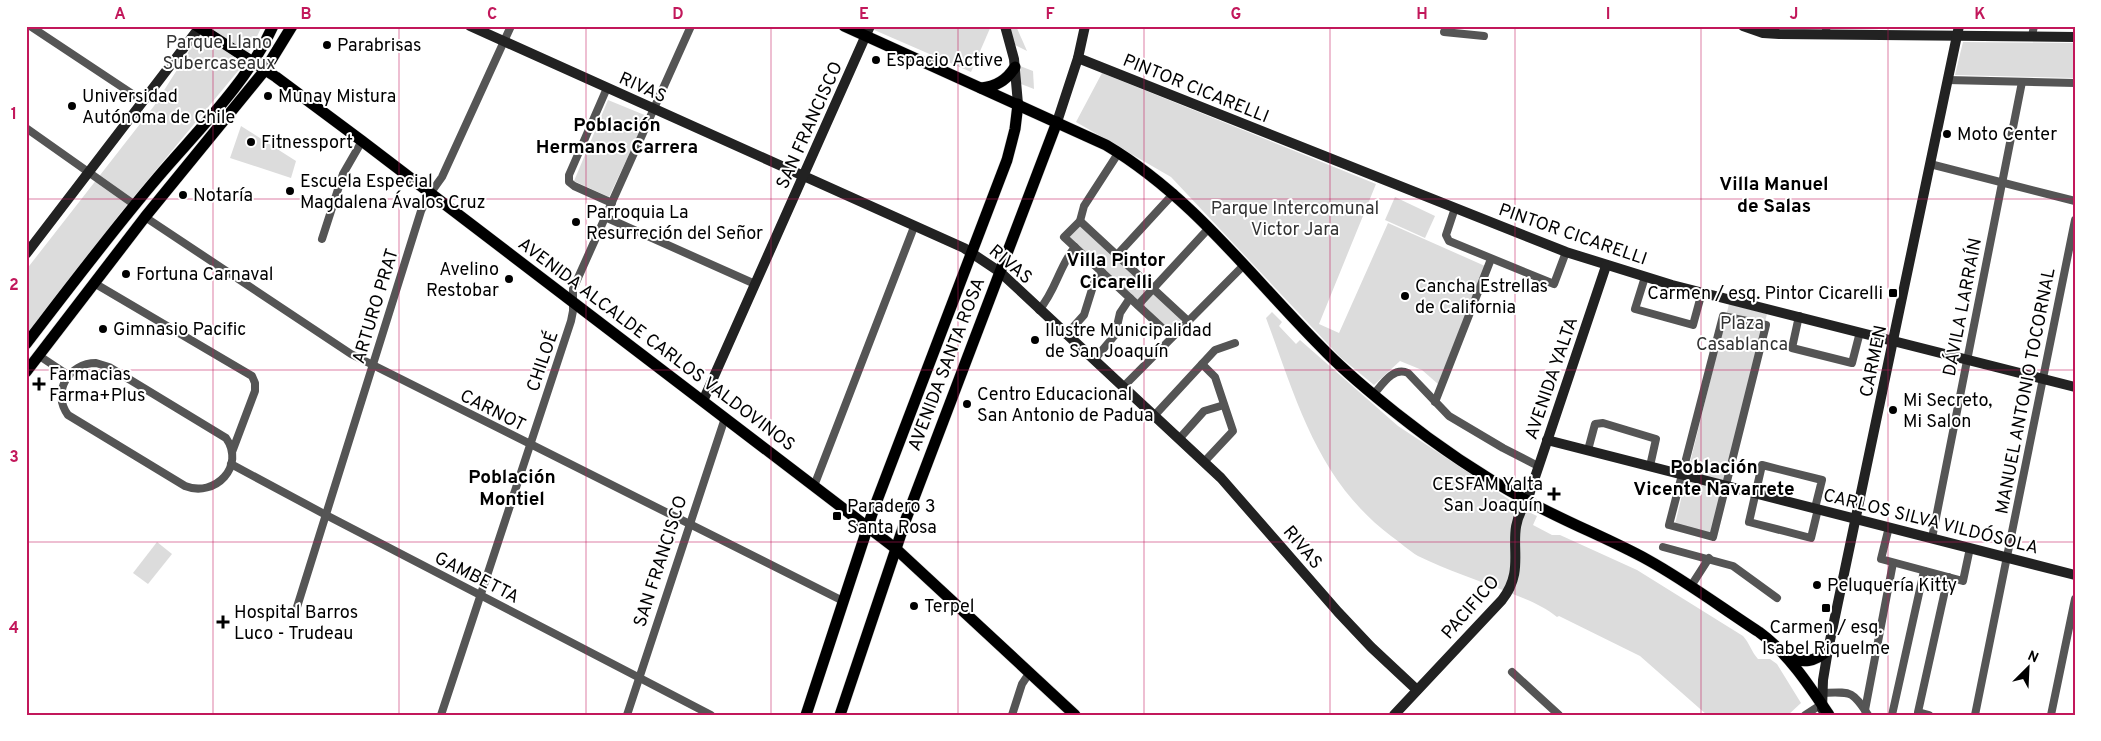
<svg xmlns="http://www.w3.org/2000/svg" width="2101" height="741" font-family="Overpass,sans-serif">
	<rect width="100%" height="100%" fill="#fff"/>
	<!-- green -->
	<g fill="#dcdcdc">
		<path d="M 205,26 L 262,26 L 243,65 L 122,211 L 26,336 L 26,270 L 154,106 Z"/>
		<path d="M 865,26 L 991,26 L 971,72 Z"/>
		<path d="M 1009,26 L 1016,26 L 1027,51 L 1015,45 Z"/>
		<path d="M 1963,42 L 2075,43 L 2075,78 L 1955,75 Z"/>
		<path d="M 1020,66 L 1033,71 L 1034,89 L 1021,84 Z"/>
		<path d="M 1102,73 L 1376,184 L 1319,324 L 1339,333 L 1388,223 L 1485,266 L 1438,384 L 1422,370 L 1400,361 L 1374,385 L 1340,357 L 1171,177 L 1076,122 Z"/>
		<path d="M 608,100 L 647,116 L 609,197 L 574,181 Z"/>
		<path d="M 241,126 L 296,161 L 291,178 L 230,158 Z"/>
		<path d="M 1395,197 L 1435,216 L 1425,238 L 1385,220 Z"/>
		<path d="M 1080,223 L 1182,319 L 1169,333 L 1067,237 Z"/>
		<path d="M 1729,304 L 1767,314 L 1721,490 L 1713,534 L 1675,524 Z"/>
		<path d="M 1272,312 L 1282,322 L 1279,326 L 1296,344 L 1300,340 L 1398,426 L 1510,500 L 1512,504 L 1537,516 L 1533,525 L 1552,535 L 1560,535 L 1637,570 L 1743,636 C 1750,644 1751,651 1758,659 L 1770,659 L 1777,664 L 1801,703 L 1788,715 L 1707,715 L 1640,656 L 1559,616 L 1557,617 C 1544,606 1526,599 1510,593 C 1481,581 1446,570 1418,556 C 1409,551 1400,542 1391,536 C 1317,480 1297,401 1266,318 Z"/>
		<path d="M 157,542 L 172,554 L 148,584 L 133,573 Z"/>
	</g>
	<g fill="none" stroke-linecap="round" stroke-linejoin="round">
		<!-- primary casing -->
		<g stroke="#dbdbdb" stroke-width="12">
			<g id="primary">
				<path d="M 197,26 L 276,77 L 362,141 L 895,548 L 1075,715"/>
				<path d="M 844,26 L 1106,145 C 1195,198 1255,282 1327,353 C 1349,375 1372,394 1396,413 C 1436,445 1480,475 1526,500 C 1565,522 1608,538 1648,560 C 1686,581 1722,608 1759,632 C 1788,653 1809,685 1829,715"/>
				<path d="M 981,88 C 996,87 1007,80 1015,67"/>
				<path d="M 26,344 C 69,288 112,231 158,177 C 198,130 247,83 273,26"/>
				<path d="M 26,372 L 145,217 L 265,70 L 292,26"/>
				<path d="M 1787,656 C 1803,664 1815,662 1828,650"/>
				<path d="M 806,715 L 873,511 L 1007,160 L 1015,129 L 1018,104"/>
				<path d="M 840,715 L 906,519 L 1057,122"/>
			</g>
		</g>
		<!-- street -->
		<g stroke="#555" stroke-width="8">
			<path d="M 30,26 L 143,101"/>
			<path d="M 1444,32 L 1484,36"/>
			<path d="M 1825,34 L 1827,26"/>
			<path d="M 2032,36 L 2034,26"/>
			<path d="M 1947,80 L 2075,83"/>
			<path d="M 607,88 L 569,175 L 569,182 L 574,186 L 612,203"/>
			<path d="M 26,128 L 135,205"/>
			<path d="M 1119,152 L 1084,206 L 1080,221 L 1064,237 L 1172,337"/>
			<path d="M 1930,164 L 2075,201"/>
			<path d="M 1455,208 L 1446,235 L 1449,241 L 1554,284 L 1566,252"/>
			<path d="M 145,217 L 351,354 L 843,601"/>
			<path d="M 605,217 L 755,284"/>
			<path d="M 1080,221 L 1188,321"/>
			<path d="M 322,239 L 343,174 L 362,141"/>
			<path d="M 1117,255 L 1174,193"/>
			<path d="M 1645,277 L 1635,309 L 1693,325 L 1702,292"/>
			<path d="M 94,283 L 252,376 L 255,383 L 255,391 L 232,452"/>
			<path d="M 1138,305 L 1209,228"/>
			<path d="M 1039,310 C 1056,291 1059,266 1075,247"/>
			<path d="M 1723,316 L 1766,325 L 1713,537 L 1669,525 Z"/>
			<path d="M 1799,316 L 1792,348 L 1852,363 L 1860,332"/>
			<path d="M 1066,335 L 1084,315 L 1094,283 L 1102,272"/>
			<path d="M 38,355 L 68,375"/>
			<path d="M 1094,360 L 1115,335 L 1120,313 L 1130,298"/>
			<path d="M 96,363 L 109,367 L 226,438 C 246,466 215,498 185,486 L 68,415 C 51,392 69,363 96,363 Z"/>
			<path d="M 1202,364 L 1215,377 L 1233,431 L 1204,462"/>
			<path d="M 1123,387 L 1244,265"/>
			<path d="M 1373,395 C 1382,385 1393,366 1408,373 L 1449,416 L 1503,448 L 1538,466"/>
			<path d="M 1435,402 L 1491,259"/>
			<path d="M 1154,416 L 1215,350 L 1235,343"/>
			<path d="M 1179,439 L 1204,411 L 1224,405"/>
			<path d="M 1588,450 L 1595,424 L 1603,423 L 1656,439 L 1650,466"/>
			<path d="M 231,464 L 326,515 L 711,715"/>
			<path d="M 814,486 L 914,227"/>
			<path d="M 1815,508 L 1822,480 L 1762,465 L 1749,522 L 1811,538 L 1818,509"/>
			<path d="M 1889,527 L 1881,559 L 1963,581 L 1970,548"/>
			<path d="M 1932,538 L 2022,82"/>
			<path d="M 1663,547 L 1733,566 L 1777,598"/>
			<path d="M 1691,586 L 1709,558"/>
			<path d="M 297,607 L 421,211 L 427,198 L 442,177 L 511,26"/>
			<path d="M 1512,672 L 1559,715"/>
			<path d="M 1822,693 C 1851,692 1852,690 1868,715"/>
			<path d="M 1865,710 L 1893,563"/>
			<path d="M 441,715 L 571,321 L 573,311 L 573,289 L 691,26"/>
			<path d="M 627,715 L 725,418"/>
			<path d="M 1012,715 L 1022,684 L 1030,672"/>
			<path d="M 1805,715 L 1822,704"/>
			<path d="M 1892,715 L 1924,571"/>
			<path d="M 1929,715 L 1918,712 L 1948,577"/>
			<path d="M 1975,715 L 2075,220"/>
			<path d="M 2051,715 L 2075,599"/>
		</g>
		<!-- secondary -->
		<g stroke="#222" stroke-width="10">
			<path d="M 470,26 L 964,248 L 1000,272 L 1221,478 L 1338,612 L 1371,647 L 1417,690"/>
			<path d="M 1005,26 L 1014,59 L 1018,104"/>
			<path d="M 1743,26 L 1763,33 L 1779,34 L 2075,37"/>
			<path d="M 1078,58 L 1566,252 L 1672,285 L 2075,387"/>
			<path d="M 1057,122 L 1078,58 L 1085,26"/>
			<path d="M 26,254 L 199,28"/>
			<path d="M 703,401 L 870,26"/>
			<path d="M 1547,440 L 2075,575"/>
			<path d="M 1822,709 L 1823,680 L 1828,650 L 1959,26"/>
			<path d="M 1394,715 L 1502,600 C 1530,564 1501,537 1527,501 L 1606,266"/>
		</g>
		<!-- primary -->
		<use href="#primary" stroke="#000" stroke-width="11"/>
	</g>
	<!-- grid -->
	<path fill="none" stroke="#c2185b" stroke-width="1" stroke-opacity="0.55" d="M 213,26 L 213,715M 399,26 L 399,715M 586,26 L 586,715M 771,26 L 771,715M 958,26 L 958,715M 1144,26 L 1144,715M 1330,26 L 1330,715M 1515,26 L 1515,715M 1701,26 L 1701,715M 1888,26 L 1888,715M 26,199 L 2075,199M 26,370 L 2075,370M 26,542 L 2075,542"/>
	<!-- markers -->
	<g fill="#000" stroke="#fff" stroke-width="2">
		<circle cx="327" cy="45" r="5"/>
		<circle cx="876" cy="60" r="5"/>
		<circle cx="268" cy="96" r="5"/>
		<circle cx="72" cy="106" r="5"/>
		<circle cx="1947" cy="134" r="5"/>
		<circle cx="251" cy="142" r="5"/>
		<circle cx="290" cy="191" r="5"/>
		<circle cx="183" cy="195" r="5"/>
		<circle cx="576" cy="222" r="5"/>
		<circle cx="126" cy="274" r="5"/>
		<circle cx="509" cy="279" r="5"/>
		<rect x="1888" y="288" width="10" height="10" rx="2.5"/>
		<circle cx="1405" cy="296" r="5"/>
		<circle cx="103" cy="329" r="5"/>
		<circle cx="1035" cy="340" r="5"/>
		<path d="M36.5 376.5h5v5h5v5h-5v5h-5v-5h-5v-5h5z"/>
		<circle cx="967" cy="404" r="5"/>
		<circle cx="1893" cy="410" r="5"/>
		<path d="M1551.5 486.5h5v5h5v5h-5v5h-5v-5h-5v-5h5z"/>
		<rect x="832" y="511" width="10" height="10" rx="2.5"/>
		<circle cx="1817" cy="585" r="5"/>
		<circle cx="914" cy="606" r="5"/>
		<rect x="1821" y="603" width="10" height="10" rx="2.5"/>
		<path d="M220.5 614.5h5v5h5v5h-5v5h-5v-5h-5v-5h5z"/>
	</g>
	<g text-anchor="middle" stroke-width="4" stroke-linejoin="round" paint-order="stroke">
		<!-- park labels -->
		<g font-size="18" fill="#333" stroke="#fff">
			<text x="219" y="48">Parque Llano<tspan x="219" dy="21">Subercaseaux</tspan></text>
			<text x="1295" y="214">Parque Intercomunal<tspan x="1295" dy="21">Victor Jara</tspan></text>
			<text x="1742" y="329">Plaza<tspan x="1742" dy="21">Casablanca</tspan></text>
		</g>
		<!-- poi labels -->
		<g font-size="18" fill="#000" stroke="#fff" text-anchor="start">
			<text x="337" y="51">Parabrisas</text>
			<text x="886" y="66">Espacio Active</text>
			<text x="82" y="102">Universidad<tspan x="82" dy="21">Autónoma de Chile</tspan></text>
			<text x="278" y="102">Munay Mistura</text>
			<text x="1957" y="140">Moto Center</text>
			<text x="261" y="148">Fitnessport</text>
			<text x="300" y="187">Escuela Especial<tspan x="300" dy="21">Magdalena Ávalos Cruz</tspan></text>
			<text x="193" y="201">Notaría</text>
			<text x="586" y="218">Parroquia La<tspan x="586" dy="21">Resurreción del Señor</tspan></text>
			<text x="499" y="275" text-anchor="end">Avelino<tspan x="499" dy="21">Restobar</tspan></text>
			<text x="136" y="280">Fortuna Carnaval</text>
			<text x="1415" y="292">Cancha Estrellas<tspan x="1415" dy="21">de California</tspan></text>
			<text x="1883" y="299" text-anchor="end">Carmen / esq. Pintor Cicarelli</text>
			<text x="113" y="335">Gimnasio Pacific</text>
			<text x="1045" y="336">Ilustre Municipalidad<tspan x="1045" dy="21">de San Joaquín</tspan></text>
			<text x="49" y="380">Farmacias<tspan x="49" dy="21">Farma+Plus</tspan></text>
			<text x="977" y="400">Centro Educacional<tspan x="977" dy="21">San Antonio de Padua</tspan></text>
			<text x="1903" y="406">Mi Secreto,<tspan x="1903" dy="21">Mi Salon</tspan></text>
			<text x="1543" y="490" text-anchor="end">CESFAM Yalta<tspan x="1543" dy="21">San Joaquín</tspan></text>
			<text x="847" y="512">Paradero 3<tspan x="847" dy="21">Santa Rosa</tspan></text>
			<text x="1827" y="591">Peluquería Kitty</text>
			<text x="924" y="612">Terpel</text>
			<text x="234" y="618">Hospital Barros<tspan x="234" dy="21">Luco - Trudeau</tspan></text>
			<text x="1826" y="633" text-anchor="middle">Carmen / esq.<tspan x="1826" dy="21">Isabel Riquelme</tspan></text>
		</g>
		<!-- street labels -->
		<g font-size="18" fill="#000" stroke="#fff">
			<text transform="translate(643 87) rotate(24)" y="6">RIVAS</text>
			<text transform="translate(1196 88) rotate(22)" y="6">PINTOR CICARELLI</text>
			<text transform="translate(809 125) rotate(-66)" y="6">SAN FRANCISCO</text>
			<text transform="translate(1573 234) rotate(19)" y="6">PINTOR CICARELLI</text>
			<text transform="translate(1011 264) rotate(40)" y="6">RIVAS</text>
			<text transform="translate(375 306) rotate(-73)" y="6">ARTURO PRAT</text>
			<text transform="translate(1962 307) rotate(-79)" y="6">DÁVILA LARRAÍN</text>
			<text transform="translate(657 344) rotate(37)" y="6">AVENIDA ALCALDE CARLOS VALDOVINOS</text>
			<text transform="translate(542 361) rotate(-71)" y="6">CHILOÉ</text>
			<text transform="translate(1873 361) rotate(-78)" y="6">CARMEN</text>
			<text transform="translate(946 364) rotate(-69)" y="6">AVENIDA SANTA ROSA</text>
			<text transform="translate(1551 378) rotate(-71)" y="6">AVENIDA YALTA</text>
			<text transform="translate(2025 391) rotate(-79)" y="6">MANUEL ANTONIO TOCORNAL</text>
			<text transform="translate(493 410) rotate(27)" y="6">CARNOT</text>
			<text transform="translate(1931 521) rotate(14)" y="6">CARLOS SILVA VILDÓSOLA</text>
			<text transform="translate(1303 547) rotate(50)" y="6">RIVAS</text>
			<text transform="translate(660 561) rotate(-72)" y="6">SAN FRANCISCO</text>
			<text transform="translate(477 577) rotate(27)" y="6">GAMBETTA</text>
			<text transform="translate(1470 607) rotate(-49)" y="6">PACIFICO</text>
		</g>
		<!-- neighbourhood labels -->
		<g font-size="19" font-weight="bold" fill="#000" stroke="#fff">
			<text x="617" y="131">Población<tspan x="617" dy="22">Hermanos Carrera</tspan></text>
			<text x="1774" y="190">Villa Manuel<tspan x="1774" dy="22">de Salas</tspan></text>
			<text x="1116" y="266">Villa Pintor<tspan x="1116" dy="22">Cicarelli</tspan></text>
			<text x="1714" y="473">Población<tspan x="1714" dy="22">Vicente Navarrete</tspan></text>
			<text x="512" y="483">Población<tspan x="512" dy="22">Montiel</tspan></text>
		</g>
	</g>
	<!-- border -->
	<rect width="2101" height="741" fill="none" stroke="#ffffff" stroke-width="55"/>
	<!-- north arrow -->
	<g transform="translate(2028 668) rotate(24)" stroke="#ffffff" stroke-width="4" paint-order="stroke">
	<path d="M0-4L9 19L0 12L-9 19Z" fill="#000000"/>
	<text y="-8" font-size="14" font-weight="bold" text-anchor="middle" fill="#000000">N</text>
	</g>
	<rect x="28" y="28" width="2046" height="686" fill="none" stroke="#c2185b" stroke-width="2"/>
	<g font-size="16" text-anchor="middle" font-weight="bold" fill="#c2185b">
		<text x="120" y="19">A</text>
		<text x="306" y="19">B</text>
		<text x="492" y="19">C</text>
		<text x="678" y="19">D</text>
		<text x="864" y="19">E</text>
		<text x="1050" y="19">F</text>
		<text x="1236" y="19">G</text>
		<text x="1422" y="19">H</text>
		<text x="1608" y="19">I</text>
		<text x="1794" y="19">J</text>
		<text x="1980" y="19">K</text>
		<text x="14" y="119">1</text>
		<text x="14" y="290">2</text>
		<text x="14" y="462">3</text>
		<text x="14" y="633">4</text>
	</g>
</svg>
